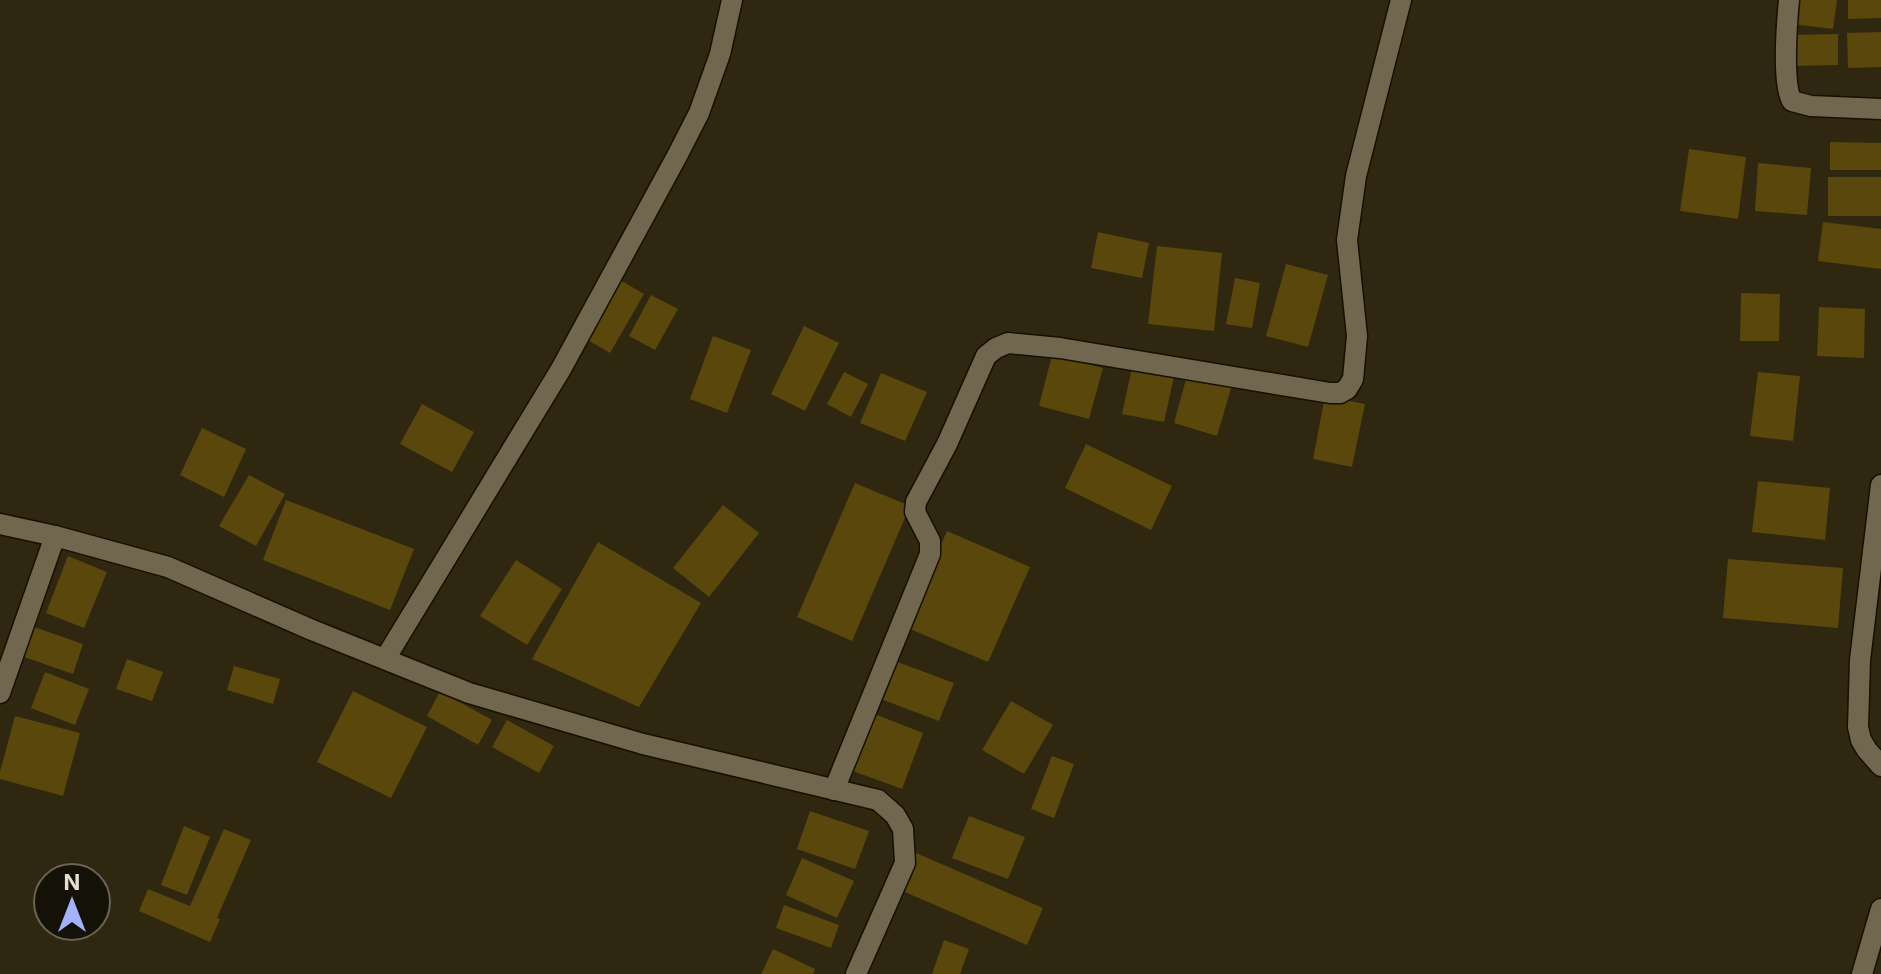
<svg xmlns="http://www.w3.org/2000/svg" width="1881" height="974" font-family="Inter,sans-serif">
	<rect width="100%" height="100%" fill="#2f2710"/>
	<!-- building -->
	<g fill="#59470c">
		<path d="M 1793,0 L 1837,0 L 1833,29 L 1791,24 Z"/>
		<path d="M 1848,0 L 1881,0 L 1881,18 L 1848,19 Z"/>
		<path d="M 1881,32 L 1881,67 L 1848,68 L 1847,33 Z"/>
		<path d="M 1838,34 L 1838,65 L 1793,66 L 1792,35 Z"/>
		<path d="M 1830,142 L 1881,143 L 1881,170 L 1830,170 Z"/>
		<path d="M 1689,149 L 1746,157 L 1738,219 L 1680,211 Z"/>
		<path d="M 1758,163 L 1811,168 L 1807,215 L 1755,211 Z"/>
		<rect x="1828" y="177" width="53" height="39"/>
		<path d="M 1823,222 L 1881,229 L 1881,269 L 1818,261 Z"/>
		<path d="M 1098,232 L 1149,243 L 1142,278 L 1091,268 Z"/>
		<path d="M 1157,246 L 1222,253 L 1214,331 L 1148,324 Z"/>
		<path d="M 1286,264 L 1328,275 L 1308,347 L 1266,336 Z"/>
		<path d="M 615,277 L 644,294 L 610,353 L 581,336 Z"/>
		<path d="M 1235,278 L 1260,283 L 1252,328 L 1226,324 Z"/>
		<path d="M 1741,293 L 1780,294 L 1779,341 L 1740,341 Z"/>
		<path d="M 651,295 L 678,309 L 655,350 L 629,336 Z"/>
		<path d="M 1819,307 L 1865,309 L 1864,358 L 1817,356 Z"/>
		<path d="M 804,326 L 839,343 L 805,411 L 771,394 Z"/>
		<path d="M 713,336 L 751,350 L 727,413 L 690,399 Z"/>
		<path d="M 1052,355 L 1103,368 L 1089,419 L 1039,406 Z"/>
		<path d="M 1133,363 L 1175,372 L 1164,422 L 1122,414 Z"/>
		<path d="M 844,372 L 868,384 L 851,417 L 827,404 Z"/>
		<path d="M 1188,372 L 1232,385 L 1217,436 L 1174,423 Z"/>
		<path d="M 1758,372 L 1800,376 L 1793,441 L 1750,436 Z"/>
		<path d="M 881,373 L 927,392 L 905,441 L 860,423 Z"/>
		<path d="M 1325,396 L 1365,404 L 1352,467 L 1313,459 Z"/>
		<path d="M 422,404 L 474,432 L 452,472 L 400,444 Z"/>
		<path d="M 202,428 L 246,449 L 224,497 L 180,475 Z"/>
		<path d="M 1086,444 L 1172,486 L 1151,530 L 1065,488 Z"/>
		<path d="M 249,475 L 285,494 L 256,546 L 219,526 Z"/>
		<path d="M 1758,481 L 1830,488 L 1825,540 L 1752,532 Z"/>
		<path d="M 855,483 L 910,506 L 852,641 L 797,617 Z"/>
		<path d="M 286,500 L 414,549 L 390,610 L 263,560 Z"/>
		<path d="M 723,505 L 759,533 L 709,597 L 673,568 Z"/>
		<path d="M 947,531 L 1030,567 L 988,662 L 905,627 Z"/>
		<path d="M 598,542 L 701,603 L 639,707 L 532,659 Z"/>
		<path d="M 68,556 L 107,572 L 84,628 L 46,613 Z"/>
		<path d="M 1728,559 L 1843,568 L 1838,628 L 1723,618 Z"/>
		<path d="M 516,560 L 562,589 L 527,645 L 480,616 Z"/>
		<path d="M 34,627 L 83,644 L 73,674 L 24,657 Z"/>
		<path d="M 127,659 L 163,672 L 152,701 L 116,689 Z"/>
		<path d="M 892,660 L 954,683 L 939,721 L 878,698 Z"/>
		<path d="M 234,666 L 280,679 L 273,704 L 227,690 Z"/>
		<path d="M 45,672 L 89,689 L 75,725 L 31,708 Z"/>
		<path d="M 353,691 L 427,727 L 391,798 L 317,762 Z"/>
		<path d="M 440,691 L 492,720 L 478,745 L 427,716 Z"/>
		<path d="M 1011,701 L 1053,725 L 1024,774 L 982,750 Z"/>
		<path d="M 872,713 L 923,733 L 902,789 L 850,770 Z"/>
		<path d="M 15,716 L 80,733 L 63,796 L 0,779 L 0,772 Z"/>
		<path d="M 507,720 L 554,746 L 539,773 L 492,747 Z"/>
		<path d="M 1052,756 L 1074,764 L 1054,818 L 1031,809 Z"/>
		<path d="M 810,811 L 869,831 L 855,869 L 797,849 Z"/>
		<path d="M 969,816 L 1025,837 L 1008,879 L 952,858 Z"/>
		<path d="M 184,826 L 210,837 L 187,895 L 161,885 Z"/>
		<path d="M 224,829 L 251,840 L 217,918 L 220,919 L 210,942 L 139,911 L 148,889 L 190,906 Z"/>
		<path d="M 914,852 L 1043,908 L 1027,945 L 898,889 Z"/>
		<path d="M 802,858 L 854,881 L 837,918 L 786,895 Z"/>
		<path d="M 784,905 L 839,925 L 831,948 L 776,928 Z"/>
		<path d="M 944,940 L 969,949 L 960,974 L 932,974 Z"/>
		<path d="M 773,949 L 815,969 L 813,974 L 761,974 Z"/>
	</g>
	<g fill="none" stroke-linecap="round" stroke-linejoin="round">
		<!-- minor casing -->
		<g stroke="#171000" stroke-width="23">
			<g id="minor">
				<path d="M 1789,0 C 1787,21 1782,84 1792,101 L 1811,106 L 1881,109"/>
				<path d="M 1881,485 L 1860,660 L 1858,727 L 1861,740 L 1867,750 L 1881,766"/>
				<path d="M 0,524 L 55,536 L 168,567 L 312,630 L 469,693 L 643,744 L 878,800 L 895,815 L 903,829 L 905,863 L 856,974"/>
				<path d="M 385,659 L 561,369 L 677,156 L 699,113 L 720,54 L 732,0"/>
				<path d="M 0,693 L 55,536"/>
				<path d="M 834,790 L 930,554 L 930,541 L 915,512 L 916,502 L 947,444 L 986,356 L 996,348 L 1008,343 L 1060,348 L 1330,393 L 1340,393 L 1347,389 L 1353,379 L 1357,336 L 1347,240 L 1356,176 L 1401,0"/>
				<path d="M 1862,974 L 1881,909"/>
			</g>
		</g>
		<!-- minor -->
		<use href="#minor" stroke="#70674e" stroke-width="20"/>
	</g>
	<!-- north arrow -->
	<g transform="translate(72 902)"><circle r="38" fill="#141107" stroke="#686458" stroke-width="2"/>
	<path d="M0-6L14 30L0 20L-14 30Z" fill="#a3b2fc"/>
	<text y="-12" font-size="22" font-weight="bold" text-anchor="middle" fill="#e5e0d2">N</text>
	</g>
</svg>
